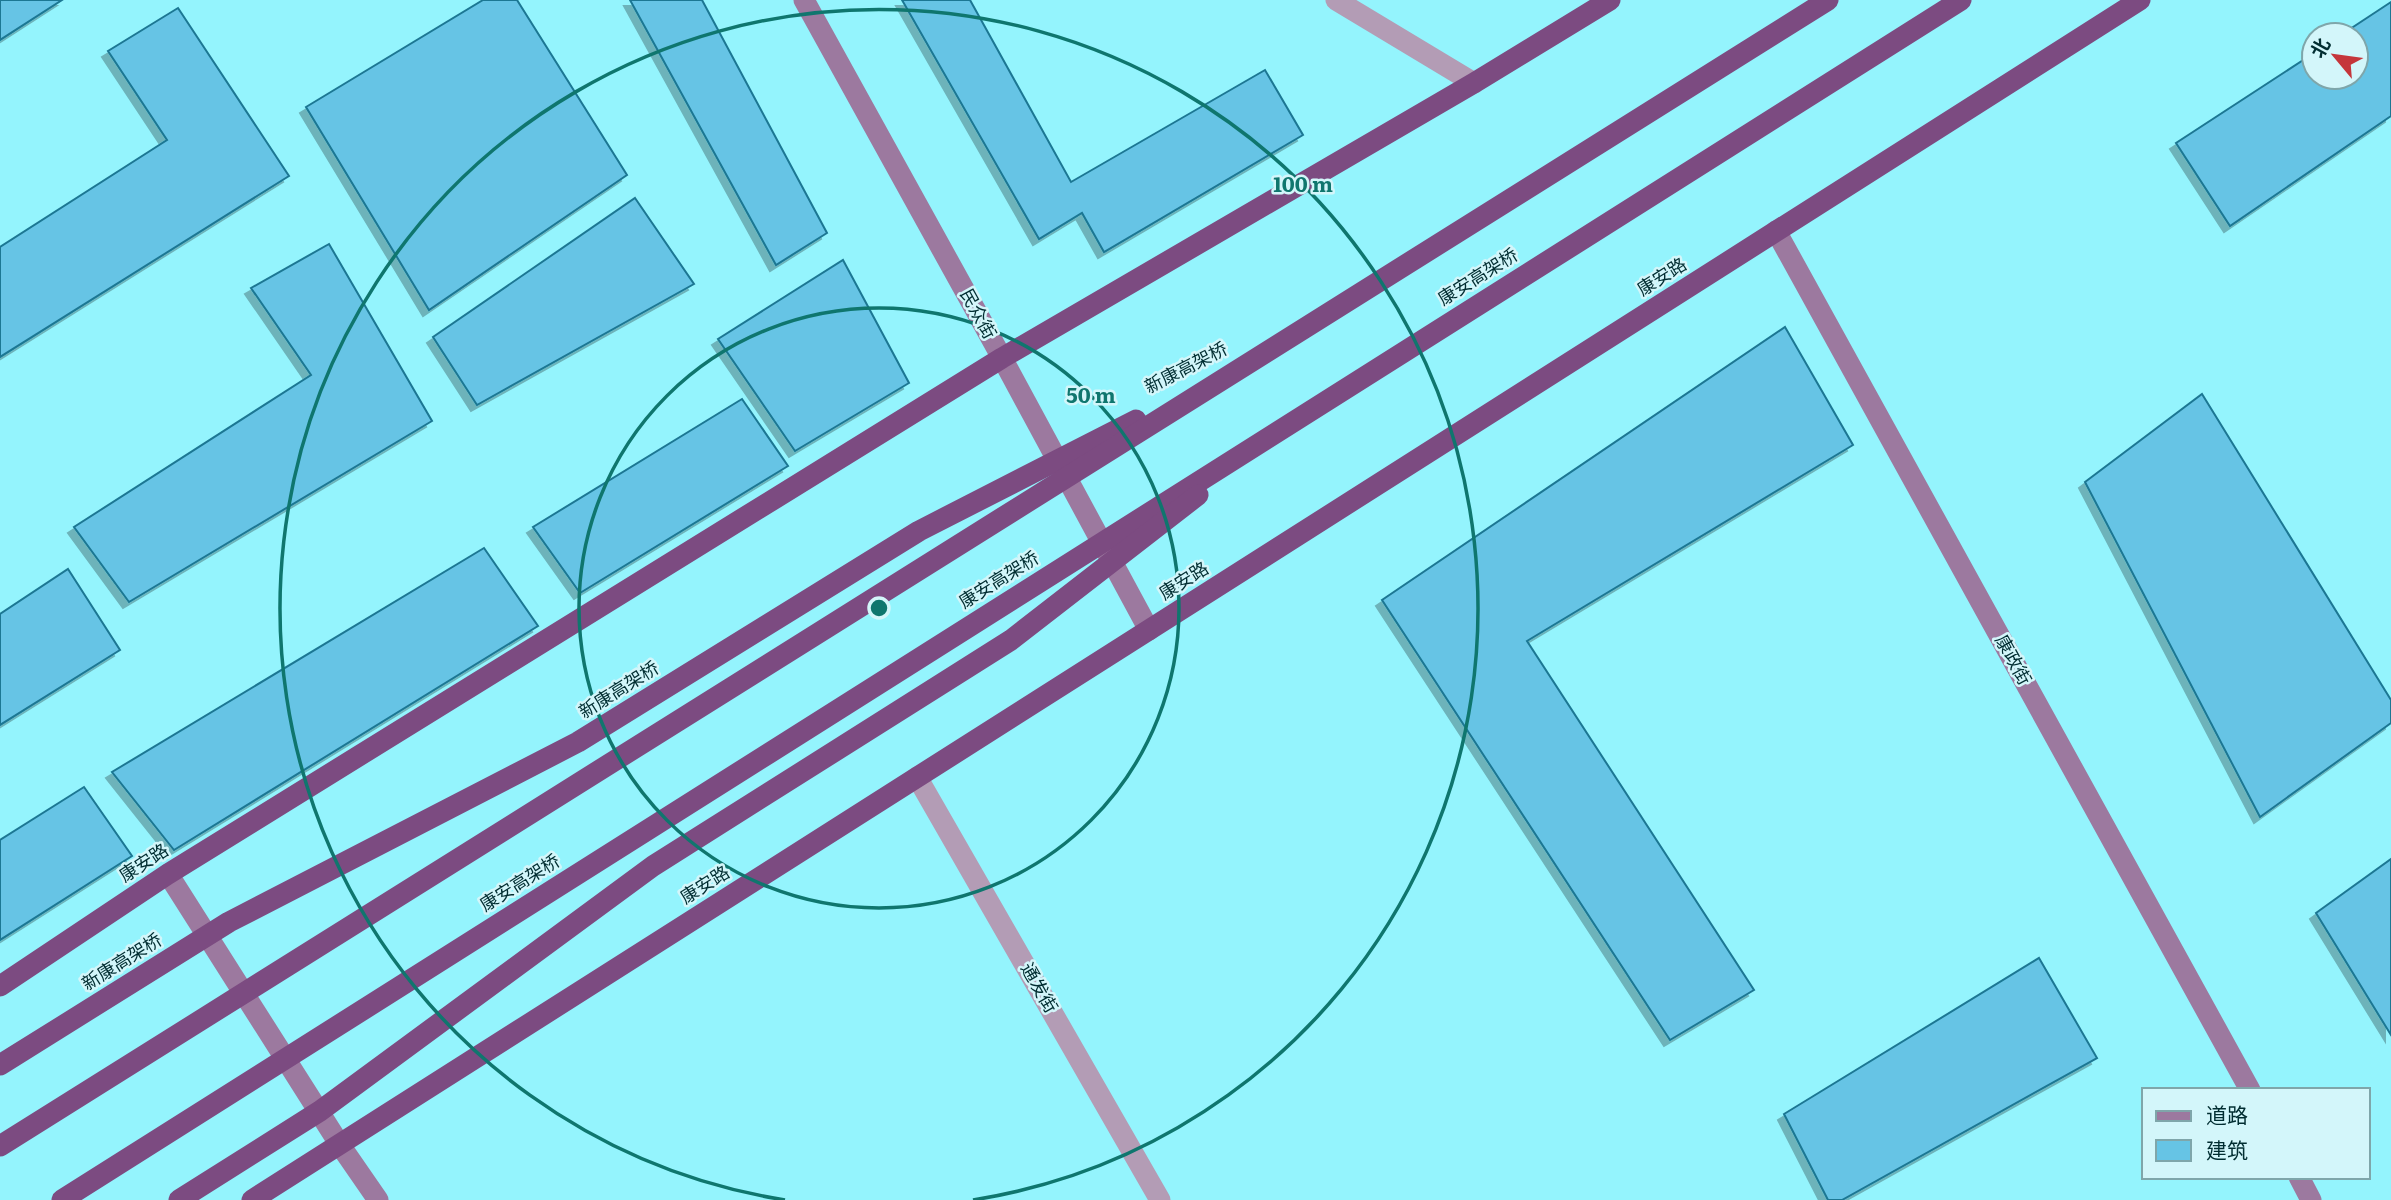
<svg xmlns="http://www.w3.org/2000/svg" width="2391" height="1200" font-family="Literata,'Noto Sans SC',serif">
	<defs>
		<filter id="shadow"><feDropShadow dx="-6" dy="6" stdDeviation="0" flood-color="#0004"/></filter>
	</defs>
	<rect width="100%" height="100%" fill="#94f4fd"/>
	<!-- building -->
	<g fill="#66c4e5" stroke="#1c7793" stroke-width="2" filter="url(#shadow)">
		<path d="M 0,0 L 62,0 L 0,40 Z"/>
		<path d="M 483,0 L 517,0 L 627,175 L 429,310 L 306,107 Z"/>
		<path d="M 630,0 L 702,0 L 827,233 L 776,265 Z"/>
		<path d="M 902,0 L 970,0 L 1071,182 L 1265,70 L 1303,135 L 1104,252 L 1082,213 L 1039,239 Z"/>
		<path d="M 2391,2 L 2391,116 L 2230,226 L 2176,143 L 2314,53 L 2314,77 L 2356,77 L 2356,35 L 2341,35 Z"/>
		<path d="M 178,8 L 289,176 L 0,357 L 0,247 L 167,140 L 108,51 Z"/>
		<path d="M 635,198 L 694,284 L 477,405 L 433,337 Z"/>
		<path d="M 329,244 L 432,421 L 129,602 L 74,527 L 311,375 L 251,288 Z"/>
		<path d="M 843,260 L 909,383 L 795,451 L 718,339 Z"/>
		<path d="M 1785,327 L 1853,445 L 1527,641 L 1754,990 L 1670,1040 L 1382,600 Z"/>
		<path d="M 2202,394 L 2391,700 L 2391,723 L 2260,817 L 2085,482 Z"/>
		<path d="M 742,399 L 788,466 L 580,593 L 533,527 Z"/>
		<path d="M 484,548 L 538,626 L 174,850 L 112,772 Z"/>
		<path d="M 68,569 L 120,650 L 0,725 L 0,614 Z"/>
		<path d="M 84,787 L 132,856 L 0,940 L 0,840 Z"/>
		<path d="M 2391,859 L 2391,1035 L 2316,913 Z"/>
		<path d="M 2039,958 L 2097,1058 L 1842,1200 L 1828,1200 L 1784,1114 Z"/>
	</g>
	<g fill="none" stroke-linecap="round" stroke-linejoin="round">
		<!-- street -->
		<g stroke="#b39cb5" stroke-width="21">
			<path d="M 1336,0 L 1474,83"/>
			<path d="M 917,777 L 1160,1200"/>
		</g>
		<!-- secondary -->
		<g stroke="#9c799f" stroke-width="21">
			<path d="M 804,0 L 1002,358 L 1149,630"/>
			<path d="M 1776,231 L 2250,1090"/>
			<path d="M 168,874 L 340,1145 L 378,1200"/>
			<path d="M 2299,1177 L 2311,1200"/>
		</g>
		<!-- highway -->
		<g stroke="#7c4b81" stroke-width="21">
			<path d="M 0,986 L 168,874 L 1002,358 L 1474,83 L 1610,0"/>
			<path d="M 252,1200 L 2140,0"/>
		</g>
		<!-- highway-bridge -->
		<g stroke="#7c4b81" stroke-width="21">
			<path d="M 0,1065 L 229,922 L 578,742 L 919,531 L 1136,420"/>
			<path d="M 0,1146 L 1828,0"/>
			<path d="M 62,1200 L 1961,0"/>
			<path d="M 179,1200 L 320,1111 L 653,866 L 1011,640 L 1198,495"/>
		</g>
	</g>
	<!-- distance rings -->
	<g fill="none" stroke="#0f766e" stroke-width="3.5">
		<circle cx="879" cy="608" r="300"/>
		<path d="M785 1200A599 599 0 1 1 973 1200"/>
	</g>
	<g text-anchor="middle" stroke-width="5" stroke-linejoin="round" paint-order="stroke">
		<!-- street labels -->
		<g font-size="18" fill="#012d31" stroke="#d3f6fa">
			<text transform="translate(1478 277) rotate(-32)" y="6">康安高架桥</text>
			<text transform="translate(1662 277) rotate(-32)" y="6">康安路</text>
			<text transform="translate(978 314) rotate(61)" y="6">民众街</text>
			<text transform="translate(1186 368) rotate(-27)" y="6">新康高架桥</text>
			<text transform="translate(999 580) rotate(-32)" y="6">康安高架桥</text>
			<text transform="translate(1184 581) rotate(-32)" y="6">康安路</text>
			<text transform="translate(2013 660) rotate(61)" y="6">康政街</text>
			<text transform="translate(619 690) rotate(-32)" y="6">新康高架桥</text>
			<text transform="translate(144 863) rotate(-33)" y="6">康安路</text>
			<text transform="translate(520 883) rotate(-32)" y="6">康安高架桥</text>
			<text transform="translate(705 885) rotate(-32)" y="6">康安路</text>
			<text transform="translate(122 962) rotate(-32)" y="6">新康高架桥</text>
			<text transform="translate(1039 988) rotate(60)" y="6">通发街</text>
		</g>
	</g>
	<circle cx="879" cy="608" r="10" fill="#0f766e" stroke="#d3f6fa" stroke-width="3.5"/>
	<g font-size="21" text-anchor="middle" font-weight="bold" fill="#0f766e" stroke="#d3f6fa" stroke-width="5" stroke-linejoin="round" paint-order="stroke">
		<text x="1303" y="192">100 m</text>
		<text x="1091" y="403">50 m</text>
	</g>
	<!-- legend -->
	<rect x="2142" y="1088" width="228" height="91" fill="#d3f6fa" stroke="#7fa6aa" stroke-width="2"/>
	<rect x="2156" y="1111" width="35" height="10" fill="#9c799f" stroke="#7fa6aa" stroke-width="2"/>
	<text x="2206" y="1123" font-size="21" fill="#012d31">道路</text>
	<rect x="2156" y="1140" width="35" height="21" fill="#66c4e5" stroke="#7fa6aa" stroke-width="2"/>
	<text x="2206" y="1158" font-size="21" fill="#012d31">建筑</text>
	<!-- north arrow -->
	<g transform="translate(2335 56) rotate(299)"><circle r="33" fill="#d3f6fa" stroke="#7fa6aa" stroke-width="2"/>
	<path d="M0-5L12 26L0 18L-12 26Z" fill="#c5363b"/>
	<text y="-10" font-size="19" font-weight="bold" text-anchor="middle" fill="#012d31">北</text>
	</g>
</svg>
